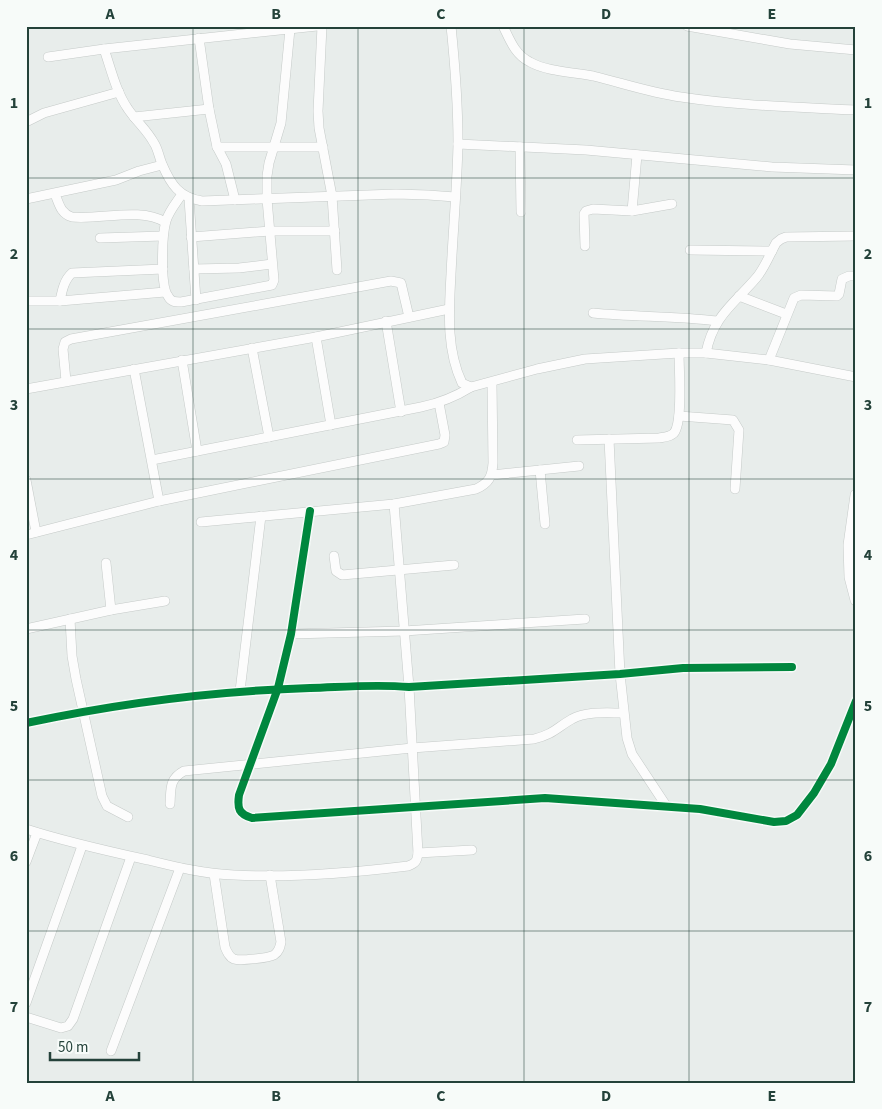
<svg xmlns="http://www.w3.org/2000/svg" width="882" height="1109" font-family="'Source Sans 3',sans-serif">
	<rect width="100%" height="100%" fill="#e8edeb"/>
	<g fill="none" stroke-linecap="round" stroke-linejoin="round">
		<!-- minor casing -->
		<g stroke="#c5cac8" stroke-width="10">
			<g id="minor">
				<path d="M 322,26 L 318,111 L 319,128 L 332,196 L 337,270"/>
				<path d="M 451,26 C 455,65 458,105 458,144 C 457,188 453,231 451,274 C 449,311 446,349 462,383 L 471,387 L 537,369 L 585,359 L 679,353 L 706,353 L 769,360 L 856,377"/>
				<path d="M 503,26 C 510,40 515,55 530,62 C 548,72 573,72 593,76 C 622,83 651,93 681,97 C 739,106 797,107 856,110"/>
				<path d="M 687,26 L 790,44 L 856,50"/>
				<path d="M 199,38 L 209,109 L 217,147 L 226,164 L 235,200"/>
				<path d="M 104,49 C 111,69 116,92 128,109 C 136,121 147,130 154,143 C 158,149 159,157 162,164 C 171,185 179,197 202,201 L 396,194 L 428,195 L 455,197"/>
				<path d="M 48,57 L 104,49 L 317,26"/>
				<path d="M 134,117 L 209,109"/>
				<path d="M 26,122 L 44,113 L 119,92"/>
				<path d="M 458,144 L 586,150 L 772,167 L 856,170"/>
				<path d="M 217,147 L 323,147"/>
				<path d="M 520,147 L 521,212"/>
				<path d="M 55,194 C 59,204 61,214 72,217 C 101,220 140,207 165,222"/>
				<path d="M 182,194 C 176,203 169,211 166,221 C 162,235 160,285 168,296 C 171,302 175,302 181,302 L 272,285 L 274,280 L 267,199 L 267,176 L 269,163 L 281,123 L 290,29"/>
				<path d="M 26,199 L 116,180 L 139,171 L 162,165"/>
				<path d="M 189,199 L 196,300"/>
				<path d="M 632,211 L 637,155"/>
				<path d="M 191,237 L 270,231 L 335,231"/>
				<path d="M 100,238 L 163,236"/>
				<path d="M 585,246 L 584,214 L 586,211 L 593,209 L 632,211 L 672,204"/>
				<path d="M 690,250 L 772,251"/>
				<path d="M 194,269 L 239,268 L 272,264"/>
				<path d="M 739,296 L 786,314"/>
				<path d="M 26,301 L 60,301 L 165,292"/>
				<path d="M 60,301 C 62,291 64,280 72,273 L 163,269"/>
				<path d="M 593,313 C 635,317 676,316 717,321"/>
				<path d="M 386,321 L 401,412"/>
				<path d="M 316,337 L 331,425"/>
				<path d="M 252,348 L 269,437"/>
				<path d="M 706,353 C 713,316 734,304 757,277 C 765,267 770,254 776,243 L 781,239 L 786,237 L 856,236"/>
				<path d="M 182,360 L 197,451"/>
				<path d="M 769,360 L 794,298 L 801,295 L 837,296 L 839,294 L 842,279 L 849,276 L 856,276"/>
				<path d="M 134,369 L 159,501"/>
				<path d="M 66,381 L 63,349 L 65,342 L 71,339 L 391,281 L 401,283 L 409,317"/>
				<path d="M 26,389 L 316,337 L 449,309"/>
				<path d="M 679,416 L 733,420 L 739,430 L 735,489"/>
				<path d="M 609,439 L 620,674 L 627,738 L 632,754 L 667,807"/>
				<path d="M 577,440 L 659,438 C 665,437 670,437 674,433 C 683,422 679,369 679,353"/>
				<path d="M 152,460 L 421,407 C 440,403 455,397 471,387"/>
				<path d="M 540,470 L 545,524"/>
				<path d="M 492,475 L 579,466"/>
				<path d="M 26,480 L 36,532"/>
				<path d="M 310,511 L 291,634 L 278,688 L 239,795 C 237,809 239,814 252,818 L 545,798 L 700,809 L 774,822 L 786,821 L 797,815 L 814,793 L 831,764 L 856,701"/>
				<path d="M 201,522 L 394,504 L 476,489 C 489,483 492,477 493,463 L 492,383"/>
				<path d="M 26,535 L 159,501 L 439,444 L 444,442 L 445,435 L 439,403"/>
				<path d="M 334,556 L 336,571 L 342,575 L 454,565"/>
				<path d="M 106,563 L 111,610"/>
				<path d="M 70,619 L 72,656 L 76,679 L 102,796 L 107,806 L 128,817"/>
				<path d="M 26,629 L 111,610 L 165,601"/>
				<path d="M 291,634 L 404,631 L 585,619"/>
				<path d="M 240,691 L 261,516"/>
				<path d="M 26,723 C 120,703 214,691 310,688 C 343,687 375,684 409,687 L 620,674 L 683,668 L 792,667"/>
				<path d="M 170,804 C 171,789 169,779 184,771 L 412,748 L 534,739 C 554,734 556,728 572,719 C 587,711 607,713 623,713"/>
				<path d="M 26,829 C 66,842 107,851 148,860 C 176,867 205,874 234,875 C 292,878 351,873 408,866 C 416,863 417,861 418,853 L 409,687 L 394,504"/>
				<path d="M 418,853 L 472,850"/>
				<path d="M 26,862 L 37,833"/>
				<path d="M 214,874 L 225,947 C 227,952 229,957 234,959 C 240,961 269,958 274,955 C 279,952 280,947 281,942 L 270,875"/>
				<path d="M 26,1003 L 82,846"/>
				<path d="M 26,1017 L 61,1028 L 68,1026 L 73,1019 L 131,857"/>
				<path d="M 111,1051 L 180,868"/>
			</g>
		</g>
		<!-- tertiary casing -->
		<g stroke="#c5cac8" stroke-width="12">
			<path id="tertiary" d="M 856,495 L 849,545 L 850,577 L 856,600"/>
		</g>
		<!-- minor -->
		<use href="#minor" stroke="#fcfcfc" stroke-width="9"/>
		<!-- tertiary -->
		<use href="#tertiary" stroke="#fcfcfc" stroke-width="11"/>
		<!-- cycleway casing -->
		<g stroke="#f7fbf9" stroke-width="11">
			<g id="cycleway">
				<path d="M 310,511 L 291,634 L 278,688 L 239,795 C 237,809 239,814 252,818 L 545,798 L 700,809 L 774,822 L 786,821 L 797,815 L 814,793 L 831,764 L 856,701"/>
				<path d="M 26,723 C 120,703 214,691 310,688 C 343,687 375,684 409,687 L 620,674 L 683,668 L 792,667"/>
			</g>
		</g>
		<!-- cycleway -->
		<use href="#cycleway" stroke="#00873e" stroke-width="8"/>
	</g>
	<!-- grid -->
	<path fill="none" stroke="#24423a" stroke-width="1" stroke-opacity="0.55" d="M 193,26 L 193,1083M 358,26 L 358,1083M 524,26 L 524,1083M 689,26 L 689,1083M 26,178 L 856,178M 26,329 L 856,329M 26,479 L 856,479M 26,630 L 856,630M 26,780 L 856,780M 26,931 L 856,931"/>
	<!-- border -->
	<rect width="882" height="1109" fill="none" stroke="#f7fbf9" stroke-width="55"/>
	<!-- scale -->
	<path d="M50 1052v8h89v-8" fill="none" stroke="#24423a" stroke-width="2.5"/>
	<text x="58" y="1052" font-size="15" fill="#24423a" stroke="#f7fbf9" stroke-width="4" paint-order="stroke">50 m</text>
	<rect x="28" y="28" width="826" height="1054" fill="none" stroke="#24423a" stroke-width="2"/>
	<g font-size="16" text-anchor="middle" font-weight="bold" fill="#24423a">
		<text x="110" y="19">A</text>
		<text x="276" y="19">B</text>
		<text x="441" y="19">C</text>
		<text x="606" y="19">D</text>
		<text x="772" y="19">E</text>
		<text x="14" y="108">1</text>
		<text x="868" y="108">1</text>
		<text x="14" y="259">2</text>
		<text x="868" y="259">2</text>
		<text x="14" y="410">3</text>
		<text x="868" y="410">3</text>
		<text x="14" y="560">4</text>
		<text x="868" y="560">4</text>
		<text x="14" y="711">5</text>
		<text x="868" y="711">5</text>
		<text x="14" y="861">6</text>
		<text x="868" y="861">6</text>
		<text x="14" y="1012">7</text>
		<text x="868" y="1012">7</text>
		<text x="110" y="1101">A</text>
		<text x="276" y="1101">B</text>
		<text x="441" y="1101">C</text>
		<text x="606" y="1101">D</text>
		<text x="772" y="1101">E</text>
	</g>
</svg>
